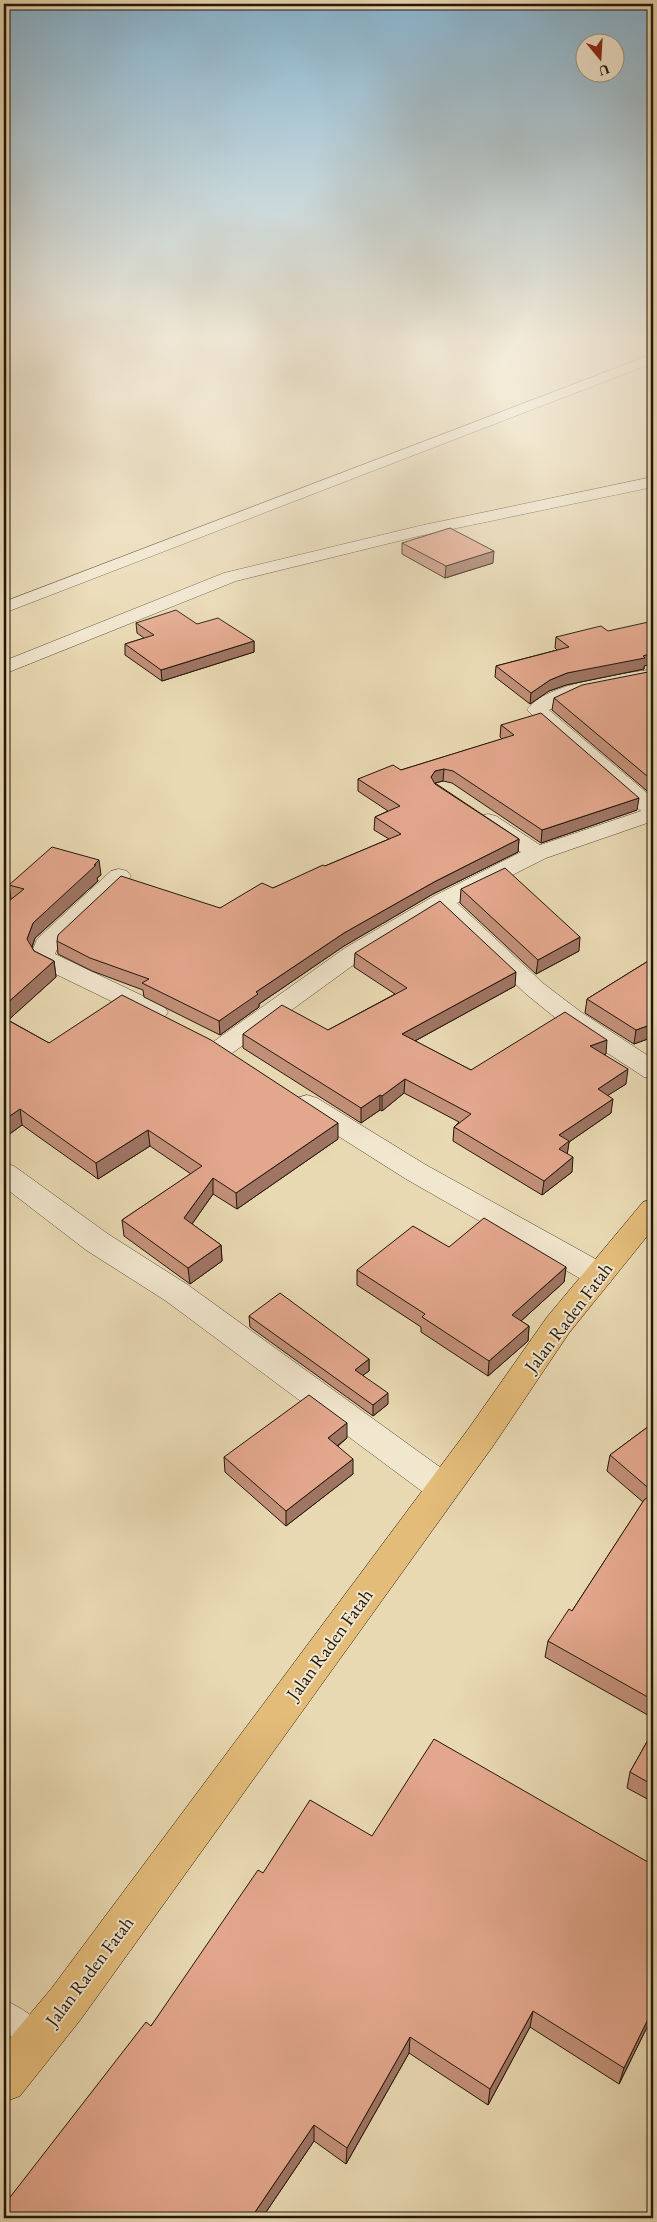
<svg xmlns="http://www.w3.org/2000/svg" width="657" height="2222" font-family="'EB Garamond',serif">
	<rect width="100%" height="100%" fill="#e9d9b3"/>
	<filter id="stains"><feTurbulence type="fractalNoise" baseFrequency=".004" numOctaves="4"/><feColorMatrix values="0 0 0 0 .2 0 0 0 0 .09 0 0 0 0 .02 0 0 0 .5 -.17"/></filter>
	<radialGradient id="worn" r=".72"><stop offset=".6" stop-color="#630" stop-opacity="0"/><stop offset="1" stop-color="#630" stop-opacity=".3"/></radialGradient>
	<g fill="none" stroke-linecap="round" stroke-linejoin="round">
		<!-- lane casing -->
		<g stroke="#544734" stroke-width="1">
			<path id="lane" d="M 4,2000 C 21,2007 44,2022 51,2039 L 47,2049 L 37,2053 L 27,2049 L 4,2031 Z"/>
		</g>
		<!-- street casing -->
		<g stroke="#544734" stroke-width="1">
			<g id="street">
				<path d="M 653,354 L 653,363 L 4,613 L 4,602 Z"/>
				<path d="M 653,477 L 653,487 L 419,536 L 236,581 L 4,674 L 4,661 L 224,573 L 419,526 Z"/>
				<path d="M 653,669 L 653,681 L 580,696 L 549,710 L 653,798 L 653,821 L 546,858 L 457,903 L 544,984 L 581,1012 L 653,1059 L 653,1079 L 644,1077 L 563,1024 L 526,994 L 440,912 L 363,958 L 231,1054 L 222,1056 L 213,1054 L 209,1048 L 213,1042 L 345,948 L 434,896 L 521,852 L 480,826 L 477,821 L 480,816 L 488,814 L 496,816 L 540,845 L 641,811 L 561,742 L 527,710 C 546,682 621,675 653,669 Z"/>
				<path d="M 119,869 L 127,871 L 131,876 L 127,881 L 58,947 L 55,954 L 164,1006 L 168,1012 L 164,1018 L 155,1020 L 146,1018 L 37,965 L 31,954 L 37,939 L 111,871 Z"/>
				<path d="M 307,1095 L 317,1098 L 426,1165 L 610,1267 L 614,1275 L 610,1283 L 599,1286 L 588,1283 L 406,1179 L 297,1110 L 293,1104 L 297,1098 Z"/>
				<path d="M 4,1163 L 14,1166 L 108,1234 L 188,1285 L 455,1478 L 460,1488 L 455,1498 L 443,1502 L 431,1498 L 166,1301 L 86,1250 L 4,1187 Z"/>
			</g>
		</g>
		<!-- highway casing -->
		<g stroke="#231609" stroke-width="1">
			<path id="highway" d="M 653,1199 L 653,1229 L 569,1333 L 493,1446 L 81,2019 L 20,2096 L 4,2102 L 4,2045 L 51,1989 L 469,1428 L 547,1317 L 643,1202 Z"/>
		</g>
		<!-- lane -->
		<use href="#lane" fill="#f1e6ce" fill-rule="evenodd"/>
		<!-- street -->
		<use href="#street" fill="#f1e6ce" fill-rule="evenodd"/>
		<!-- highway -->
		<use href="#highway" fill="#e4bc7a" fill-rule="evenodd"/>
	</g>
	<!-- wall -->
	<g fill="#c39079" stroke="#231609">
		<path d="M 402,543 L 493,563 L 445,578 L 402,554 Z"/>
		<path d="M 136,623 L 197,624 L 254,641 L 254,652 L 162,681 L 125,655 L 125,644 L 144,638 L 137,633 Z"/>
		<path d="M 556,637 L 644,666 L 644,669 L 566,685 L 549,691 L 530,704 L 495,677 L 496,666 L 557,650 L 555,648 Z"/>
		<path d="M 653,671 L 653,796 L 552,710 L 554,698 Z"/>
		<path d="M 501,725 L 637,810 L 541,843 L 452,783 L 443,781 L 435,783 L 519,839 L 518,852 L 433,894 L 344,946 L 259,1004 L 259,1007 L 220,1035 L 144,997 L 143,990 L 92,971 L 58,954 L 57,941 L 220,908 L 273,888 L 389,839 L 374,830 L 375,817 L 388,811 L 358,791 L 358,779 L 401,770 L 502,739 L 500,737 Z"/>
		<path d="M 101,875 L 97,878 L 98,881 L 35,938 L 32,948 L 34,951 L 54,961 L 56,977 L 8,1020 L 49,1043 L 338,1139 L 237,1209 L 213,1194 L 192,1224 L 221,1245 L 222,1261 L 190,1284 L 124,1236 L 122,1220 L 191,1174 L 150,1146 L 98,1179 L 22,1125 L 4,1138 L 11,899 L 9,885 Z"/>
		<path d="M 461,889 L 579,951 L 536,974 L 460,903 Z"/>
		<path d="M 355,953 L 515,986 L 415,1041 L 471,1070 L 606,1054 L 604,1054 L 626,1084 L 608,1095 L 611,1113 L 569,1142 L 567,1154 L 572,1172 L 542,1195 L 453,1141 L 454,1127 L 459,1122 L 404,1093 L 382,1111 L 380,1110 L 361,1123 L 243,1048 L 243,1034 L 328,1030 L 395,994 L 354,967 Z"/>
		<path d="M 653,958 L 653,1037 L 634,1044 L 585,1013 L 587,999 Z"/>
		<path d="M 449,1247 L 566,1267 L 564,1282 L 521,1321 L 529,1326 L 528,1341 L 488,1376 L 421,1332 L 421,1327 L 357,1285 L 357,1270 Z"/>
		<path d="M 249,1316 L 369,1359 L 369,1371 L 363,1375 L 388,1404 L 373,1416 L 250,1327 Z"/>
		<path d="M 653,1423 L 653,1718 L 545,1657 L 548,1641 L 572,1611 L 643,1502 L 607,1471 L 610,1455 Z"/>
		<path d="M 347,1438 L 338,1446 L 353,1474 L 286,1526 L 225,1472 L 224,1457 Z"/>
		<path d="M 653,1731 L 653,1802 L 627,1788 L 630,1772 Z"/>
		<path d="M 263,1873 L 653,2015 L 619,2084 L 530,2027 L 488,2105 L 409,2053 L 346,2164 L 314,2141 L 262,2218 L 4,2218 L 151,2026 Z"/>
	</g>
	<!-- shaded-wall -->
	<g fill="#9f7563" stroke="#231609">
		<path d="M 494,551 L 493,563 L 445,578 L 446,566 Z"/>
		<path d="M 254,641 L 254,652 L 162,681 L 161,670 Z"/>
		<path d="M 653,653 L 653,664 L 644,666 L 644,669 L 566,685 L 549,691 L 530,704 L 531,693 L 550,680 L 567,673 Z"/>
		<path d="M 444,769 L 443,781 L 435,783 L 430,789 L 431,777 L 435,771 Z"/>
		<path d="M 639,798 L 637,810 L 541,843 L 542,830 Z"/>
		<path d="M 519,839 L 518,852 L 433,894 L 344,946 L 259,1004 L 259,1007 L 220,1035 L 219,1021 L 256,992 L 344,933 L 434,882 Z"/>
		<path d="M 99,860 L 101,875 L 97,878 L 98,881 L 35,938 L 29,955 L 27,939 L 33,923 Z"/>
		<path d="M 580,937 L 579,951 L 536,974 L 538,960 Z"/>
		<path d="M 54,961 L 56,977 L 4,1024 L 4,1006 Z"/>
		<path d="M 516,972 L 515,986 L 402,1048 L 402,1034 Z"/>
		<path d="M 653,1024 L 653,1037 L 634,1044 L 636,1030 Z"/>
		<path d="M 607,1040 L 606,1054 L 588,1060 L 590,1046 Z"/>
		<path d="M 628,1069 L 626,1084 L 596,1103 L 598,1089 Z"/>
		<path d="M 405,1079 L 404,1093 L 382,1111 L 382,1096 Z"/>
		<path d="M 380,1095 L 380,1110 L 361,1123 L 361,1108 Z"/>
		<path d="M 613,1099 L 611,1113 L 569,1142 L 567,1156 L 557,1163 L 559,1135 Z"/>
		<path d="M 20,1109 L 22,1125 L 4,1138 L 4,1120 Z"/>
		<path d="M 338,1123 L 338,1139 L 237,1209 L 236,1193 Z"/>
		<path d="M 148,1130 L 150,1146 L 98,1179 L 96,1163 Z"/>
		<path d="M 573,1157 L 572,1172 L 542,1195 L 544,1181 Z"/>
		<path d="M 213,1178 L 213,1194 L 185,1234 L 184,1218 Z"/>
		<path d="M 221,1245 L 222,1261 L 190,1284 L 188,1268 Z"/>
		<path d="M 566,1267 L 564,1282 L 511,1330 L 512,1315 Z"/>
		<path d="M 529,1326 L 528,1341 L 488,1376 L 489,1361 Z"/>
		<path d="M 369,1359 L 369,1371 L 355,1381 L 355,1370 Z"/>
		<path d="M 388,1393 L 388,1404 L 373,1416 L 373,1405 Z"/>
		<path d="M 347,1423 L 347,1438 L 328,1453 L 328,1438 Z"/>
		<path d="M 353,1459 L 353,1474 L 286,1526 L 286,1511 Z"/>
		<path d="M 653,1548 L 653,1562 L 647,1553 Z"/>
		<path d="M 653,2009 L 653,2015 L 619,2084 L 624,2068 Z"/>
		<path d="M 533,2011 L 530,2027 L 488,2105 L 490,2089 Z"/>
		<path d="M 410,2037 L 409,2053 L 346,2164 L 347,2148 Z"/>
		<path d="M 314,2125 L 314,2141 L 262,2218 L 251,2218 Z"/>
	</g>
	<!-- building -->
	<g fill="#e3a78d" stroke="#231609">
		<path d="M 450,528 L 494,551 L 446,566 L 402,543 Z"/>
		<path d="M 176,610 L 197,624 L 218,618 L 254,641 L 161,670 L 125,644 L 154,635 L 136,623 Z"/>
		<path d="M 653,621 L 653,653 L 643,656 L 645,658 L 567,673 L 550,680 L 531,693 L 496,666 L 569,647 L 556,637 L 601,626 L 608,631 Z"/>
		<path d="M 653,671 L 653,781 L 554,698 L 582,685 Z"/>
		<path d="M 541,713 L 639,798 L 542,830 L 453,771 L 444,769 L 435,771 L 431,777 L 435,784 L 519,839 L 434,882 L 344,933 L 256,992 L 258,994 L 219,1021 L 142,983 L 149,979 L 90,958 L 57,941 L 58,935 L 121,876 L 220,908 L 262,883 L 273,888 L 323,865 L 325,866 L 401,834 L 375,817 L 400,806 L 358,779 L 393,765 L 401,770 L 514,735 L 501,725 Z"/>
		<path d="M 52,847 L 99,860 L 94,865 L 96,865 L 33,923 L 27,939 L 34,951 L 54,961 L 4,1006 L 4,905 L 24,889 L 9,885 Z"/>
		<path d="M 505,868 L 580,937 L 538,960 L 461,889 Z"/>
		<path d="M 440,901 L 516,972 L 402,1034 L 471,1070 L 565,1012 L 607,1040 L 590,1046 L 628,1069 L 598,1089 L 613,1099 L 559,1135 L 569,1141 L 559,1149 L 573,1157 L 544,1181 L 454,1127 L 471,1114 L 405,1079 L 382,1096 L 380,1095 L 361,1108 L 243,1034 L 282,1005 L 328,1030 L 407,988 L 355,953 Z"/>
		<path d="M 653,958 L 653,1024 L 636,1030 L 587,999 Z"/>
		<path d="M 122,995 L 211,1040 L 338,1123 L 236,1193 L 213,1178 L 184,1218 L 221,1245 L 188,1268 L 122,1220 L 202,1166 L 148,1130 L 96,1163 L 20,1109 L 4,1120 L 4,1018 L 49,1043 Z"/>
		<path d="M 484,1218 L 566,1267 L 512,1315 L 529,1326 L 489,1361 L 422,1317 L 425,1314 L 357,1270 L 413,1226 L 449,1247 Z"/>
		<path d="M 280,1293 L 369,1359 L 355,1370 L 388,1393 L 373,1405 L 249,1316 Z"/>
		<path d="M 309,1395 L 347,1423 L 328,1438 L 353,1459 L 286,1511 L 224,1457 Z"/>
		<path d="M 653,1423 L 653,1492 L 610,1455 Z"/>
		<path d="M 653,1493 L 653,1548 L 647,1553 L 653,1556 L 653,1700 L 548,1641 L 569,1609 L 572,1611 L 644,1500 Z"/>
		<path d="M 653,1731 L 653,1785 L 630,1772 Z"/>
		<path d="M 434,1739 L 653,1865 L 653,2009 L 624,2068 L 533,2011 L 490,2089 L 410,2037 L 347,2148 L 314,2125 L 251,2218 L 4,2218 L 4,2205 L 146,2022 L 151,2026 L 258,1870 L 263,1873 L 310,1800 L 372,1836 Z"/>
	</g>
	<!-- sky -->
	<linearGradient id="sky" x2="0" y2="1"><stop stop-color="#88b6d3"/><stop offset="0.52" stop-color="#f5eedd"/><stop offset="1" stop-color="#f5eedd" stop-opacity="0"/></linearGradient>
	<rect width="657" height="653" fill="url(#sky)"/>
	<g text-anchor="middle" stroke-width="4" stroke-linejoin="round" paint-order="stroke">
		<!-- near-street labels -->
		<g font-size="19" fill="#231609" stroke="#f1e6ce">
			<text transform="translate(568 1317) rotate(-53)" y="7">Jalan Raden Fatah</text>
			<text transform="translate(329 1644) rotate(-54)" y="7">Jalan Raden Fatah</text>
			<text transform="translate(89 1971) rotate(-53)" y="7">Jalan Raden Fatah</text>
		</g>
	</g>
	<!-- margin -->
	<rect width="657" height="2222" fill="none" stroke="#e9d9b3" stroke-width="20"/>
	<rect x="5" y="5" width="647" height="2212" fill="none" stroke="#231609" stroke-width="2.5"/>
	<rect x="10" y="10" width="637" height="2202" fill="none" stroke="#231609"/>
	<!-- north arrow -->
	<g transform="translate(600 58) rotate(162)"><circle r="24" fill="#f1e6ce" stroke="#9f937f"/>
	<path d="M0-4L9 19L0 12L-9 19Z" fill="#8f2418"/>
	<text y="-8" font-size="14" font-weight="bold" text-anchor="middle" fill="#231609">U</text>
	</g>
	<rect width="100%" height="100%" filter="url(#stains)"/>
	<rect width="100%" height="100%" fill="url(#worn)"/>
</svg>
